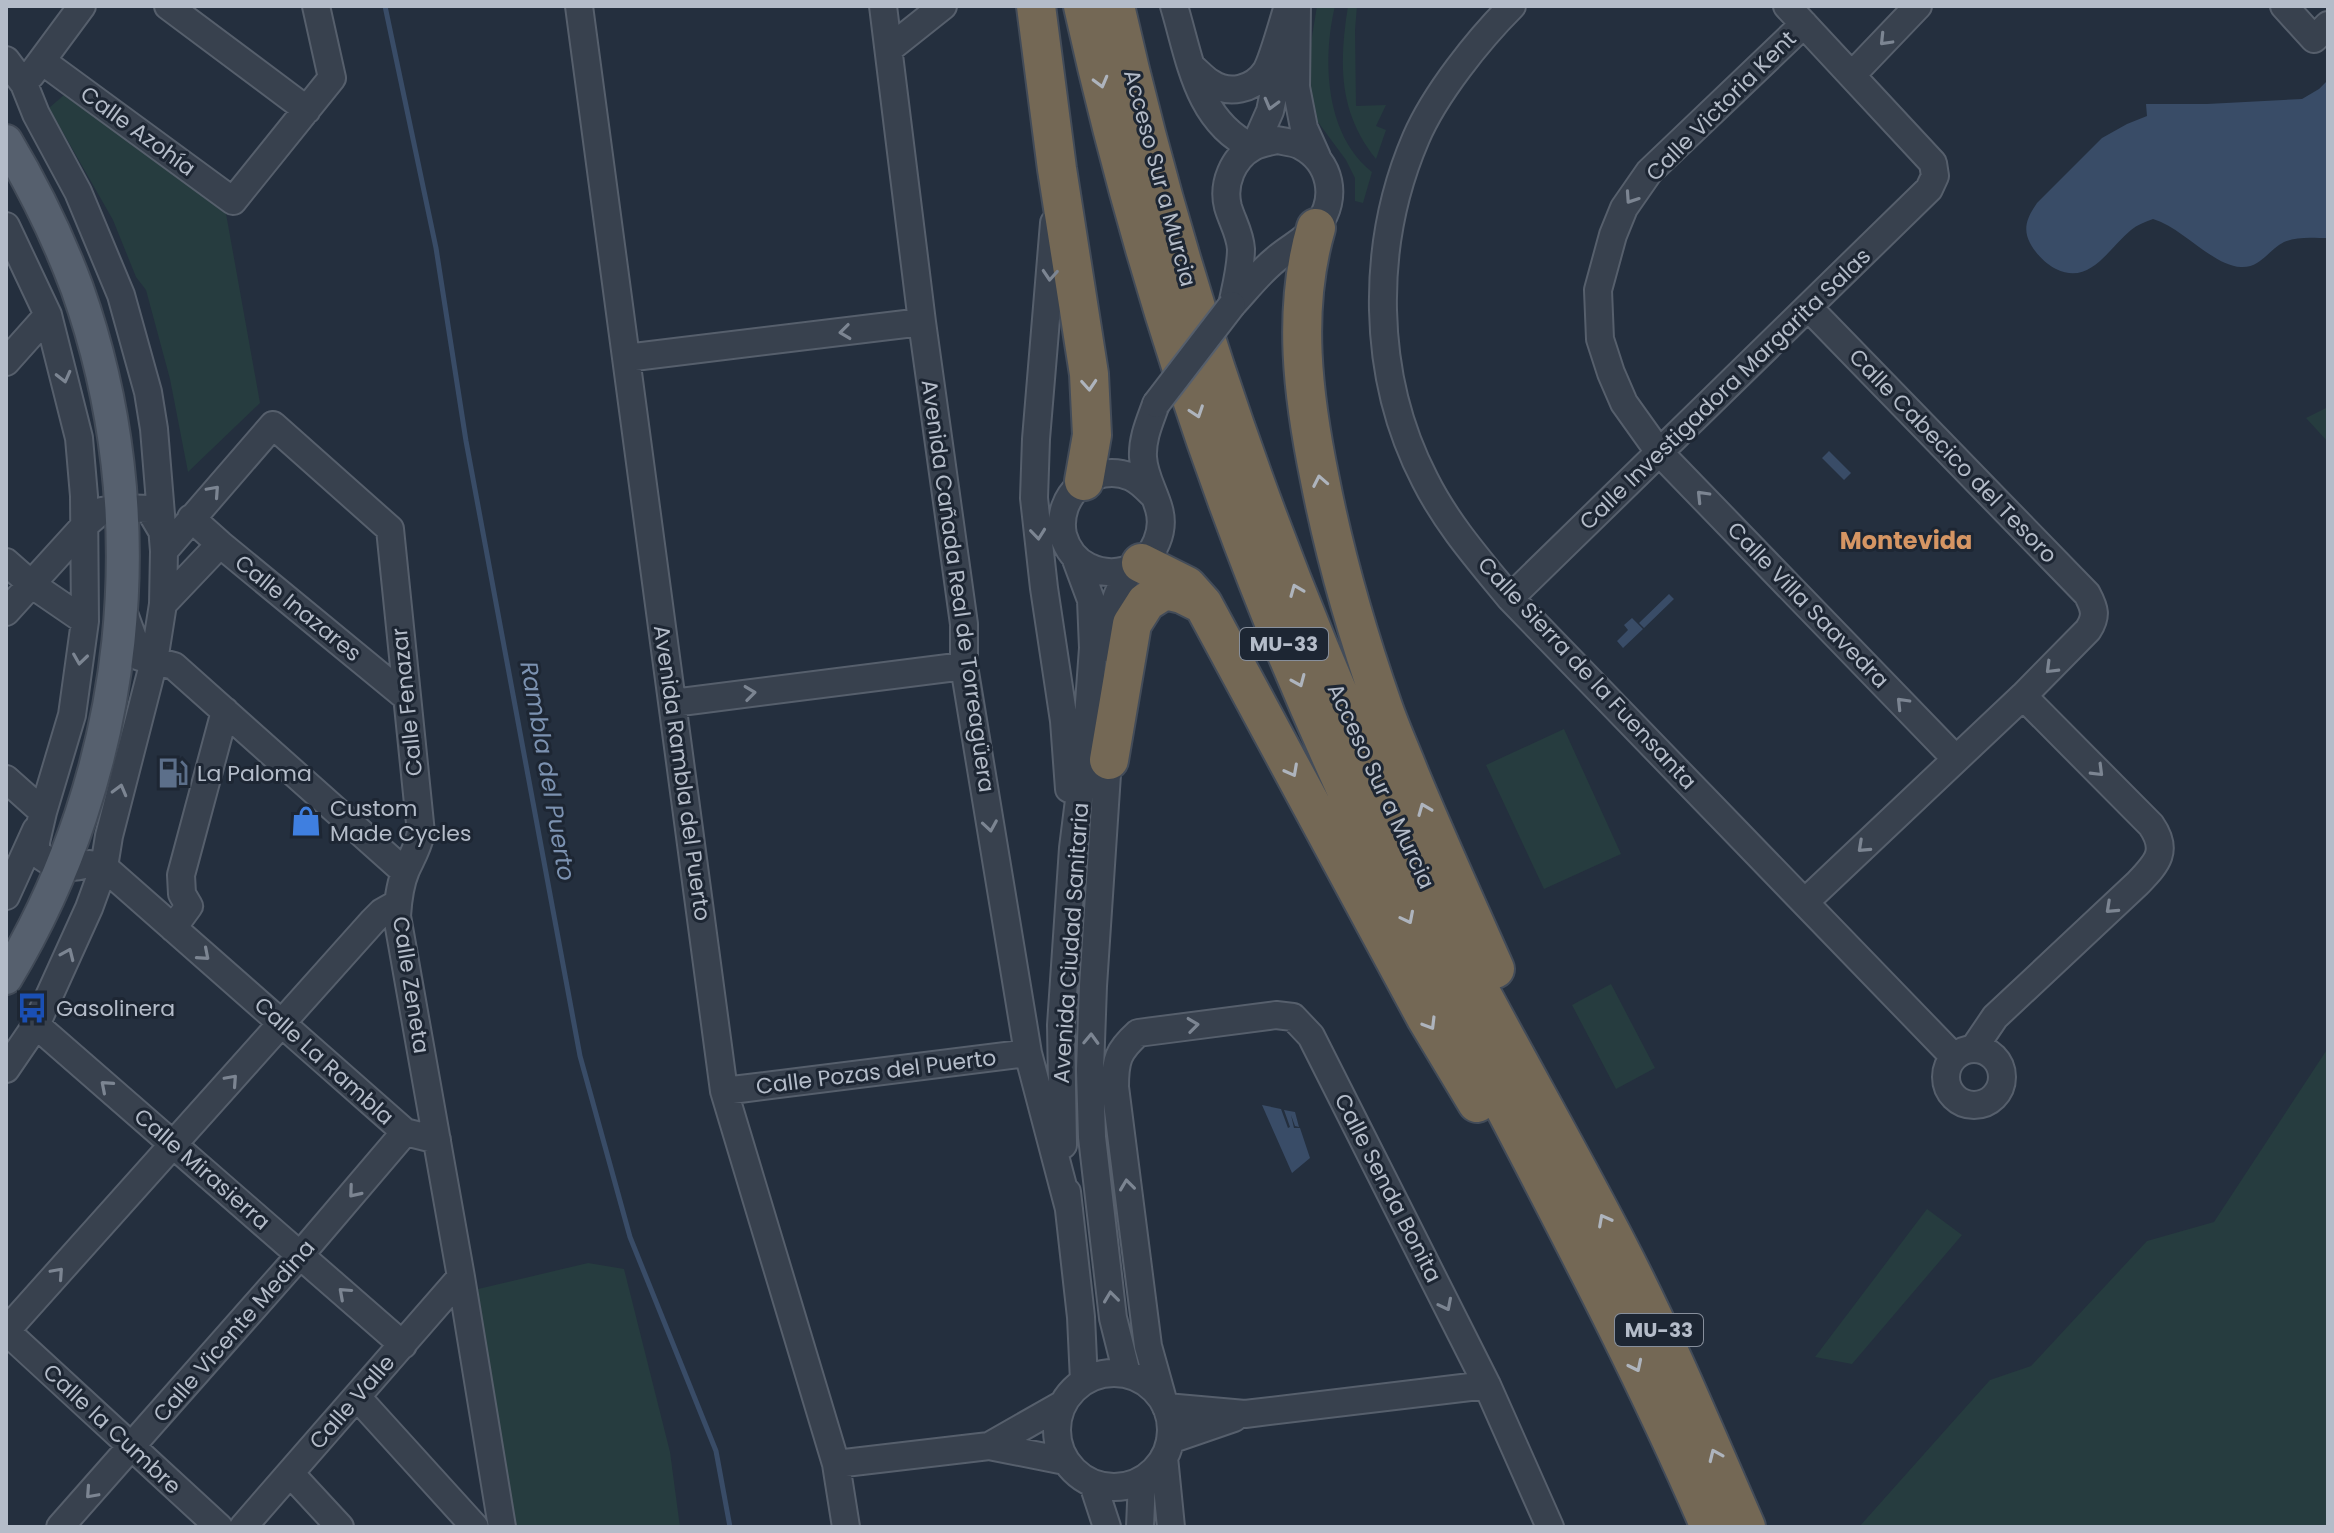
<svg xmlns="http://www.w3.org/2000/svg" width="2334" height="1533" font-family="Poppins,sans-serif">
<rect width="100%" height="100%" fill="#242f3e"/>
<path fill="#263c3f" d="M1317,6H1335C1322,60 1325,135 1372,172L1363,203L1355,201V178L1346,160L1309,110L1308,61Z
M1348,6H1357L1355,30L1356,106L1386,105L1376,126L1386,130L1376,159C1338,112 1339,63 1348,6Z
M64,95L225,208L260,403L188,472L170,379L146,290L136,277L113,220L49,108Z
M2328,407V442L2306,418Z
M1564,729L1621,854L1544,889L1486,765Z
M1611,984L1655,1068L1616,1089L1572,1005Z
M2328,1048V1527H1859L1990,1380L2031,1366L2147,1241L2214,1222Z
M1927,1209L1962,1235L1852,1364L1815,1357Z
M588,1263L624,1269L670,1452L680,1527H512L478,1289Z"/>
<path fill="#394c67" d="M2328,80V238C2314,238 2297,236 2284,242C2268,250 2261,268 2241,267C2213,266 2183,228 2153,219C2145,222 2137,225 2131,230C2108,249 2090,286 2056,269C2046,264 2035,253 2030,243C2022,228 2028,216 2037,203L2102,138L2127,124L2147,116L2146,104H2207L2302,99L2319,89Z
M1829,451L1851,473L1844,480L1822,458Z
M1669,594L1674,599L1644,628L1639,623Z
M1632,618L1643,629L1623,648L1617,641L1628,630L1624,625Z
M1262,1105L1281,1109L1288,1128L1290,1127L1284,1110L1295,1112L1299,1127L1295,1126L1291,1115L1294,1128H1300L1310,1158L1292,1173Z"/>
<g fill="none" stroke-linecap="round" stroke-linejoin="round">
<path stroke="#394c67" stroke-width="5" d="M385,6L436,248L466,441L580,1056L630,1237L716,1451L730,1527"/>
<g stroke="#565f6c" stroke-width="30">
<path id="minor" d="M168,6L307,110
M579,6L724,1091L836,1464L846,1527
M883,6L922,322L964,624V666L1028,1053L1069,1209
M1174,6C1190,59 1197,121 1252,147
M1297,6L1296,87L1304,128L1317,157
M1512,6C1478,40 1435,94 1416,138C1370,245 1371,376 1425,480C1447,524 1479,560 1510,598L1954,1057
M2284,6L2314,39L2328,25
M1804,24L1649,172L1624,208L1613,235L1598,290L1600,339L1611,373L1624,403L1659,452L1956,759
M889,49L943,6
M6,60L24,84L36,114L78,192L121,295L148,392L154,429L164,551L163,604L154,661L109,836L104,867L89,908L36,1025L6,1069
M42,61L233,201L332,78L316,6
M1192,67C1198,72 1204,79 1211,83C1229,95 1253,90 1266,71C1273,59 1283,21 1288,6
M31,75L82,6
M1852,75L1918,6
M1277,140C1285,142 1294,142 1301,146C1331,162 1338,198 1318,225C1308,239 1288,248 1275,260C1259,273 1246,290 1232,305C1236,286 1241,268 1241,249C1240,233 1232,221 1228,207C1222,184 1233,158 1253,147C1260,143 1269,142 1277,140Z
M1255,145L1270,111L1282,53
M1054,223L1036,439L1034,498L1044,588L1064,721L1069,789
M6,226L48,315L79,438L84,496L85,621L72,715L43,812L36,842V851C44,860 59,868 72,867C88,866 84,861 104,867L405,1132L437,1140
M626,358L922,322
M6,362L48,315
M1154,496C1147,489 1140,481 1131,477C1093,461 1055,496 1063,535C1067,549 1076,561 1089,567C1103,574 1121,574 1135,566C1155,556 1165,530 1159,509C1154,491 1144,476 1143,457C1142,438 1150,421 1156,404
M191,518L220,544L406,697
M164,551L273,425L390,529L421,833C418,847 412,857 406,870C400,884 398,900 397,916L461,1277L502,1527
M6,562L31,584L85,621
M1510,598L1929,189L1935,176L1933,163L1787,6
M163,604L220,544
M122,608L140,657L174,666L405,872
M6,612L85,525L101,511L122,508L149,509L162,531
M1107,648C1108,620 1115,593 1131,569
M673,703L964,666
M1109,744L1093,986L1090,1070L1092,1137L1113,1318L1127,1374
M6,779L43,812
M6,896L36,830
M1805,902L2023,696L2088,630C2097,616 2095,609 2087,594L1809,308
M173,928L189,906L182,894L181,875L225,711
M36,1025L403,1345
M1974,1048L1995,1017L2138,883C2157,863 2169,851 2151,825L2023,696
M1946 1077a28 28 0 1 1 56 0a28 28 0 1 1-56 0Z
M724,1091L1028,1053
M1063,1145L1061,1025L1073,848L1086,744L1093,648L1091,600L1075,557
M1067,1192L1081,1317L1084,1381
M6,1331L373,921L382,912L398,903
M6,1331L219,1527
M1057 1430a57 57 0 1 1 114 0a57 57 0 1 1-114 0Z
M357,1397L475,1527
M1163,1400L1148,1346L1115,1087C1115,1060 1118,1051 1138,1033L1276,1015L1293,1017L1311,1036L1487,1385L1550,1527
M1166,1407L1245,1414L1487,1385
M1170,1440L1234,1418
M989,1446L1061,1405
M1164,1457L1171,1527
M836,1464L989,1446L1065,1461
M290,1473L340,1527
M1093,1484L1107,1527
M60,1527L301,1254L405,1132
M243,1527L461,1277
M1140,1527L1142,1480"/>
</g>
<g stroke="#414a57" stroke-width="36">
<path id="major" d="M6,141C34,188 58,237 77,288C158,516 130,772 6,978"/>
</g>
<g stroke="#434c59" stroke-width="42">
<path id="highway" d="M1036,6L1057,169L1089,374L1092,435L1084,481
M1083,6C1142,272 1230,536 1343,783C1458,1035 1601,1273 1710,1527
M1115,6C1182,303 1285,591 1416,866C1479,996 1553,1120 1619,1248C1666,1339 1705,1433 1746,1527
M1316,228C1292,310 1303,397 1320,480C1335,557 1357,633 1383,707C1391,730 1401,752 1410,775C1437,840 1466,904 1495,969
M1141,563L1187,586L1203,604L1426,1018L1477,1103
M1109,760L1132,624L1146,602L1165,590L1182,594L1200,603"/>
</g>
<use href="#minor" stroke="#38414e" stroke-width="26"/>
<use href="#major" stroke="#56606e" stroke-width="32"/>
<use href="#highway" stroke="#746855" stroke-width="38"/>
<g stroke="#565f6c" stroke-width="30" stroke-linecap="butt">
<path id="minor-bridge" d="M1156,404L1232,305"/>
</g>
<use href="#minor-bridge" stroke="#38414e" stroke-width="26"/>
</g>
<defs><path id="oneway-chevron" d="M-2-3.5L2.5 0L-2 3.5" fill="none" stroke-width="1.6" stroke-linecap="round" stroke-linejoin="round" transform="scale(2)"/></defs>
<g stroke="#7c8592">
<use href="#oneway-chevron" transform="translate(1885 40) rotate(134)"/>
<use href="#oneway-chevron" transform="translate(1271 104) rotate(105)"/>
<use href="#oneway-chevron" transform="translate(1631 198) rotate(124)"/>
<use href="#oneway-chevron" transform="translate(1050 275) rotate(94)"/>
<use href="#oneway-chevron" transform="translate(845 332) rotate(173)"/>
<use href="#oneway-chevron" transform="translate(64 377) rotate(76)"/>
<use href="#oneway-chevron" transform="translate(214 491) rotate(-48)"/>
<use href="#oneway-chevron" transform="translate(1702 496) rotate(-134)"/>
<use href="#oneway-chevron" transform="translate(1038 534) rotate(84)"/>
<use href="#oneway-chevron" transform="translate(80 659) rotate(98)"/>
<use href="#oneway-chevron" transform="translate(2051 668) rotate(135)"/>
<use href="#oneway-chevron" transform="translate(750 693) rotate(-7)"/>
<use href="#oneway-chevron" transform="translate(1902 703) rotate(-134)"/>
<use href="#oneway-chevron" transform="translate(2098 771) rotate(45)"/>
<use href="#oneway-chevron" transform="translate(120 790) rotate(-75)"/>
<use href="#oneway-chevron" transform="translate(990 826) rotate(81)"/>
<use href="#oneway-chevron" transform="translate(1863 847) rotate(137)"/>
<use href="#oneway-chevron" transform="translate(2111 908) rotate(137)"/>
<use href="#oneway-chevron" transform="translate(68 954) rotate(-66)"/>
<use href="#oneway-chevron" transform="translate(204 955) rotate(41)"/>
<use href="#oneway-chevron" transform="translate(1193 1025) rotate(-7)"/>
<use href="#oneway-chevron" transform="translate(1091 1039) rotate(-88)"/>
<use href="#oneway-chevron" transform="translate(232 1080) rotate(-48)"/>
<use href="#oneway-chevron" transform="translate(106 1086) rotate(-139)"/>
<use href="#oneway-chevron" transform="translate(1127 1185) rotate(-97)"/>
<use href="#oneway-chevron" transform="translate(354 1192) rotate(130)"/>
<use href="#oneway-chevron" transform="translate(58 1273) rotate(-48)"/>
<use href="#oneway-chevron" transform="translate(344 1293) rotate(-138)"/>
<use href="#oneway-chevron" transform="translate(1111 1297) rotate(-97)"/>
<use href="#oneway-chevron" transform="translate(1446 1305) rotate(63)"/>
<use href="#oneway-chevron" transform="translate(91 1493) rotate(132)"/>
</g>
<g stroke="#aeb4bd">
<use href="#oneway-chevron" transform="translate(1101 82) rotate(75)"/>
<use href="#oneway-chevron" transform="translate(1089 385) rotate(86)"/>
<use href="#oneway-chevron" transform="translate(1197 412) rotate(71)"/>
<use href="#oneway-chevron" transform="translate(1320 481) rotate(-101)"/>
<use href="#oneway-chevron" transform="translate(1296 590) rotate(-112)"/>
<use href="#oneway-chevron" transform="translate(1299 681) rotate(67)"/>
<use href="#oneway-chevron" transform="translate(1292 771) rotate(62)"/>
<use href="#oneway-chevron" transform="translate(1424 809) rotate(-112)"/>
<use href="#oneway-chevron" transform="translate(1408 918) rotate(63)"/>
<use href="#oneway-chevron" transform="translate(1430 1024) rotate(59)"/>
<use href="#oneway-chevron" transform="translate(1604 1220) rotate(-118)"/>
<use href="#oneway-chevron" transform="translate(1636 1366) rotate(64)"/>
<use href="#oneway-chevron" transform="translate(1715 1455) rotate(-114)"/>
</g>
<defs>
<g id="fuel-bare" transform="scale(2.4)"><path d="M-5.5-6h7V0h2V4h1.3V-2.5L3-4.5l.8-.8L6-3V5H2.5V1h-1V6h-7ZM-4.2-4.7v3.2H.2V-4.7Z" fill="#5c6f8a" stroke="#1d2633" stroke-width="2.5" paint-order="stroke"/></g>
<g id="shop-bare" transform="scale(2.4)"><path d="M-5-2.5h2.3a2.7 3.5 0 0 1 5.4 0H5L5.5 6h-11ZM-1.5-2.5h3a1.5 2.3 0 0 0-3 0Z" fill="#3f7fe0" stroke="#1d2633" stroke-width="2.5" paint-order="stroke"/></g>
<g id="bus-bare" transform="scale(2.4)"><path d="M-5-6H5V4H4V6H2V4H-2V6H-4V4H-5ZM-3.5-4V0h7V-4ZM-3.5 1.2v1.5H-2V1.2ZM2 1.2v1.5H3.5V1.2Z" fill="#1a4fb4" stroke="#1d2633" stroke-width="2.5" paint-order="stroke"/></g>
</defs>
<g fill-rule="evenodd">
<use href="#fuel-bare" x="173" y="773"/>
<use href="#shop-bare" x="306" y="821"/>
<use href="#bus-bare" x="32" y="1008"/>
</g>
<g text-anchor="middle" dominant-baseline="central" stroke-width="6" stroke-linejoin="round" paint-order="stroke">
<g fill="#1d2633" stroke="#878f9c" stroke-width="2">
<rect x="1240" y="628" width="88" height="32" rx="6"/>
<rect x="1615" y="1314" width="88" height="32" rx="6"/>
</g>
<g font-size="20" font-weight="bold" fill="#b4bcc9">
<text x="1284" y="644">MU-33</text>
<text x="1659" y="1330">MU-33</text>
</g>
<g font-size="22" fill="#b4bcc9" stroke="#1d2633">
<text transform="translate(1721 106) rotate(-45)">Calle Victoria Kent</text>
<text transform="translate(138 131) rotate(36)">Calle Azohía</text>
<text transform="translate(1160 178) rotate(75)">Acceso Sur a Murcia</text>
<text transform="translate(1725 389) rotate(-44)">Calle Investigadora Margarita Salas</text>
<text transform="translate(1953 456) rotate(46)">Calle Cabecico del Tesoro</text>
<text transform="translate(958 586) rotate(82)">Avenida Cañada Real de Torreagüera</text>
<text transform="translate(1808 605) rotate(46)">Calle Villa Saavedra</text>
<text transform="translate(298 608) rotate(39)">Calle Inazares</text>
<text transform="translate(1587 673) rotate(47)">Calle Sierra de la Fuensanta</text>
<text transform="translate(407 702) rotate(-96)">Calle Fenazar</text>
<text transform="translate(682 773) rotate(82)">Avenida Rambla del Puerto</text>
<text transform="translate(1381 786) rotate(65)">Acceso Sur a Murcia</text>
<text transform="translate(1071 943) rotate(-86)">Avenida Ciudad Sanitaria</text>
<text transform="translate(411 985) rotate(81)">Calle Zeneta</text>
<text transform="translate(324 1061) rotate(42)">Calle La Rambla</text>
<text transform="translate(876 1072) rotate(-7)">Calle Pozas del Puerto</text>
<text transform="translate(202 1169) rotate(41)">Calle Mirasierra</text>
<text transform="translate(1388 1188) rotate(63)">Calle Senda Bonita</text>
<text transform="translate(234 1331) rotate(-49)">Calle Vicente Medina</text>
<text transform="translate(352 1402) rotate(-49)">Calle Valle</text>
<text transform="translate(112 1429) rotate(43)">Calle la Cumbre</text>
</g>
<g font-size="22" fill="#b4bcc9" stroke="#1d2633" text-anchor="start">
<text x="197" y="773">La Paloma</text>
<text x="330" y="808">Custom<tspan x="330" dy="25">Made Cycles</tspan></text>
<text x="56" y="1008">Gasolinera</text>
</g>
<g font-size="24" font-weight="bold" fill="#d59563" stroke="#1d2633">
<text x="1906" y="540">Montevida</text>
</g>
<g font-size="24" font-style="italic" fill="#7c92b1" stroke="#1d2633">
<text transform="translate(548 771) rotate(80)">Rambla del Puerto</text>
</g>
</g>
<rect width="2334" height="1533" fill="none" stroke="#b4bcc9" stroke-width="16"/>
</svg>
